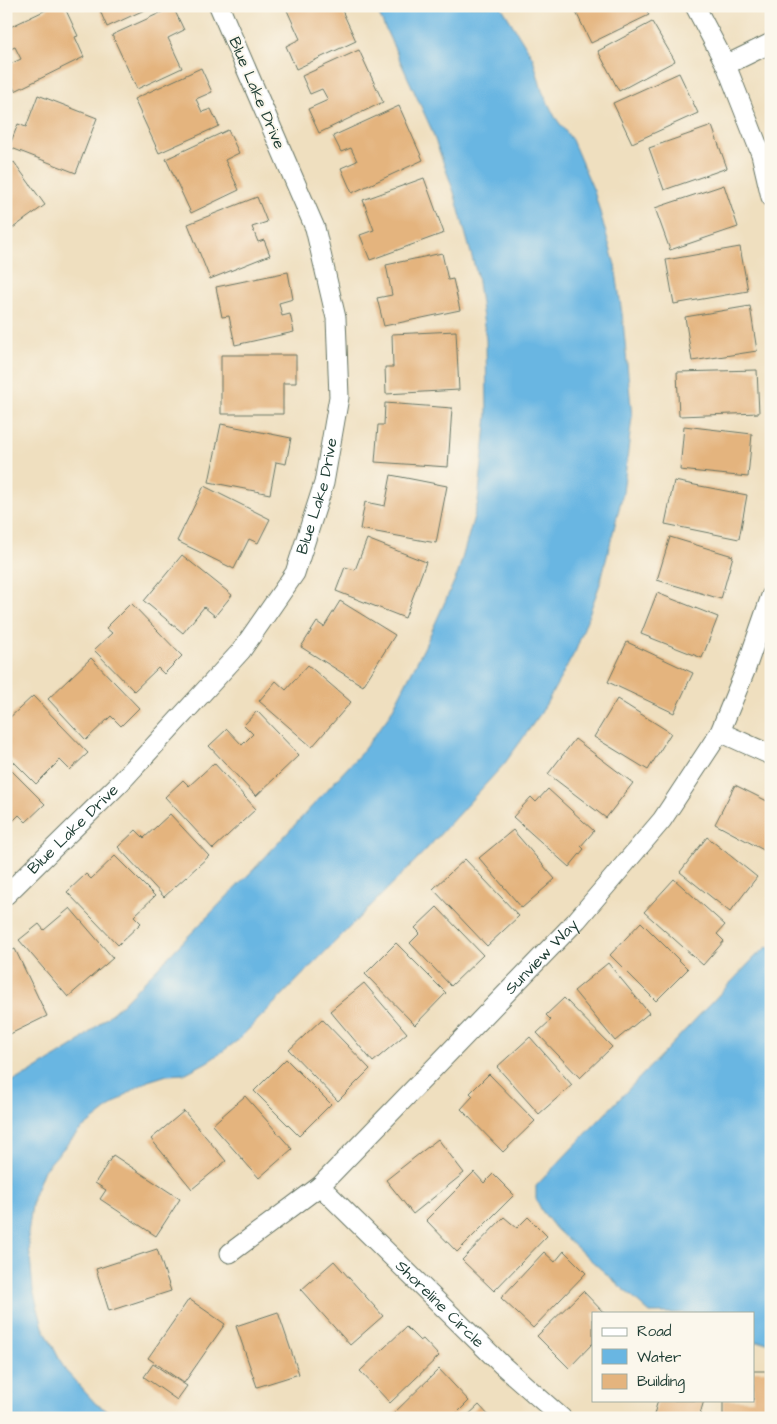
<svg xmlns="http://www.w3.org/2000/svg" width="777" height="1424" font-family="'Architects Daughter',sans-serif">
<rect width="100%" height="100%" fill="#fbf7ec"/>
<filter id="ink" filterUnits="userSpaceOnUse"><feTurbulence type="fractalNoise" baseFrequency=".02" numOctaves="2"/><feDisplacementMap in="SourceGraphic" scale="10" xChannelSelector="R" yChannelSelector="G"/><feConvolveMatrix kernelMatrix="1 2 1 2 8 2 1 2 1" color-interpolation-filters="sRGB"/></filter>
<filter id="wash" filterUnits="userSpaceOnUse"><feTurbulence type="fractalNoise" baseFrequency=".0096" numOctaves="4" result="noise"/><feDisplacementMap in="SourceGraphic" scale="20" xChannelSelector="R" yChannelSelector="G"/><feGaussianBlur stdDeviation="1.12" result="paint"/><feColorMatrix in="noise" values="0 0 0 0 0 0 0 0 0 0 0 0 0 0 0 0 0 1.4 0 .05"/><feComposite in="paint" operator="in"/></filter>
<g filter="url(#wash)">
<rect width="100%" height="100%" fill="#efdfbf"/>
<path fill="#69b6e2" stroke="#447a8b" d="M375,6H501L533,58L542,91L555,117L572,140L594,191L615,265L623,321L632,417L623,493L600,584L576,650L541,713L505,763L424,852L237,1041L209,1061L184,1074L167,1075L148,1081L129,1092L78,1132L44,1170L33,1198L28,1234L33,1290L43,1327L65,1370L96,1404L120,1418H6V1084L28,1074L75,1045L121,1005L255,868L361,753L389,716L424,648L458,573L478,502L487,416L486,340L477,275L454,192L430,126Z
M767,947H771V1342H753V1313H650L556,1229L542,1211L536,1199V1186L756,956Z"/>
<g id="blocks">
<path fill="#e4b47e" d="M47,6H64L78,36L75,37L84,57L15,91L6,73V66L21,59L15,47L6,51V29L48,9Z
M98,6H153L107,27Z
M290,6H340L356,41L296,69L286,46L300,39L286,8Z
M573,6H644L649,15L591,43Z
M173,7L184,30L168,38L182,68L137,89L112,35Z
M652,22L675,61L619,91L598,51Z
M359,50L383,102L319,133L308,109L328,100L322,89L310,94L302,76Z
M201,68L212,92L196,99L202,112L211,109L219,126L159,153L134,99Z
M679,73L698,113L632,143L613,103Z
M38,95L97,118L76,173L9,147L18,124L26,127Z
M399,106L423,160L352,193L341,168L357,161L351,148L341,152L333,136Z
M712,126L727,168L664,190L649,148Z
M228,130L239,153L225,160L239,190L191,213L166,159Z
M14,162L45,205L6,233V168Z
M424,178L444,233L370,260L360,235L374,230L363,200Z
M724,185L738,227L670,250L655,208Z
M257,197L267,222L252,227L258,242L264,240L270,255L210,279L188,224Z
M740,247L748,291L674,304L666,260Z
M442,253L448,280L453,279L460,310L384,326L377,298L392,295L386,265Z
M288,272L293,299L279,303L282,316L290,314L294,332L235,345L229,316L222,317L216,287Z
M750,306L757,351L692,361L685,317Z
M456,331L459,390L386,394L385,367H393L392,334Z
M221,355H296V383H283V414H221Z
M757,370L759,413L679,416L677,372Z
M385,403L452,408L448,467L375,462L378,425H384Z
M221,424L291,438L286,464L276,462L270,494L209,482Z
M684,426L752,434L748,477L680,470Z
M391,475L447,486L436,543L360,529L365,502L385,506Z
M674,481L747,495L739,539L665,524Z
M204,486L270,519L258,543L249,539L234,569L177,541Z
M670,537L733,556L721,599L657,580Z
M367,539L426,562L405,618L336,591L345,567L355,570Z
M182,555L232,595L215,616L204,607L183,633L144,601Z
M657,593L718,617L702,658L641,634Z
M340,601L395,635L363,686L301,647L317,622L324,627Z
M131,603L182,656L164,674L158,668L134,691L94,650L112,633L106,628Z
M627,642L693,673L674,713L608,682Z
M91,658L139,708L121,726L111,716L86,740L48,699Z
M308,665L351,702L312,747L259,701L276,681L286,690Z
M33,696L88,753L70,770L60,760L36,784L6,754V721Z
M617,699L671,733L648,770L594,737Z
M257,711L299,755L256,796L209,746L227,729L242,745L253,734L244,725Z
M575,739L633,783L606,818L548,774Z
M214,763L256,809L213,849L165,797L183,780L189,786Z
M6,765L45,804L26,822L19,815L6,828Z
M735,785L771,803V854L715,824Z
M548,789L594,831L581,846L584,849L569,867L513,817L531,797L536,802Z
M170,814L209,856L164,897L118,847L136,830L144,838Z
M513,830L555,879L522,908L479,858Z
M707,837L757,877L730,912L680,872Z
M115,856L155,896L134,916L141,923L118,945L67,892L86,874L91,879Z
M465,859L519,916L487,946L433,889Z
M674,879L725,925L717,934L724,941L703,965L644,912Z
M437,907L483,955L451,986L410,943L420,933L415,928Z
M70,908L113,958L68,997L19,940L39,924L44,930Z
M641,922L688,969L656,1001L610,955Z
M396,943L446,993L415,1025L365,974Z
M15,949L47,1016L6,1036V953Z
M608,963L649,1013L615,1041L574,991Z
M364,983L407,1033L373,1062L330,1011Z
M564,998L612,1047L580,1078L537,1033L551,1020L546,1015Z
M322,1019L370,1069L338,1101L289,1050Z
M530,1037L572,1085L539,1114L497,1067Z
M286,1059L331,1104L299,1136L254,1091Z
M489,1074L535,1121L503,1152L461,1109L473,1096L470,1093Z
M245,1096L292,1149L259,1178L212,1125Z
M184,1111L226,1161L192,1189L151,1139Z
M438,1139L464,1173L413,1214L386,1180Z
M113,1155L180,1199L156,1236L100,1199L106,1190L95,1183Z
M474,1172L484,1183L493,1174L514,1195L457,1252L426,1220Z
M504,1217L517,1228L528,1217L547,1236L494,1291L462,1260Z
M157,1249L171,1291L109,1311L96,1269Z
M564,1251L586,1273L533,1328L501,1298L544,1252L555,1262Z
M334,1261L383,1316L350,1345L301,1290Z
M583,1291L604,1313H593V1343L569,1368L537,1336Z
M189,1299L225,1324L184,1383L148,1358Z
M278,1312L299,1374L257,1387L236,1326Z
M406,1327L420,1341L423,1339L439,1356L390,1403L360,1371Z
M153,1364L187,1386L177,1400L144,1377Z
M439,1369L469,1401L452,1418H389Z
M753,1371H766L768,1418H723V1400H753Z
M658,1400H704L699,1418H653Z
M479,1405L491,1418H465Z"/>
</g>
</g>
<g filter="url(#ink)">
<use href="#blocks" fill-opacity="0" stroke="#687665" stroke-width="1"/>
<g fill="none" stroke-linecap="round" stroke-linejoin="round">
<g stroke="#687665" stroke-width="21">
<g id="minor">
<path d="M695,6L726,65L761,154L771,197"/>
<path d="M726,65L771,43"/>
<path d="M720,732L771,755"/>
<path id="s1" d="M6,895L120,783L241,651L295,573L324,483L339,397L336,318L315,228L219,6"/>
<path id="s2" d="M320,1186L502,1365L562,1418"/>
<path id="s3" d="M230,1253L320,1186L577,920L662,820L720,732L745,671L771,596"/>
</g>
</g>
<use href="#minor" stroke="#fff" stroke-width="19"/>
</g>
</g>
<g text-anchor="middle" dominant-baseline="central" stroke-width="4" stroke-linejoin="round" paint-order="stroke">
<g font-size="16" fill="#1f3d34" stroke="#fbf7ec">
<text transform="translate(257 93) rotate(67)">Blue Lake Drive</text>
<text stroke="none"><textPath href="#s1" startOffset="514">Blue Lake Drive</textPath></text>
<text stroke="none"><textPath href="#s1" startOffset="94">Blue Lake Drive</textPath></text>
<text stroke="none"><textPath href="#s3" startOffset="431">Sunview Way</textPath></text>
<text stroke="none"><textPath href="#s2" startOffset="168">Shoreline Circle</textPath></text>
</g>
</g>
<rect width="777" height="1424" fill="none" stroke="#fbf7ec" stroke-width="25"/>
<rect x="592" y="1312" width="162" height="90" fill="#fbf7ec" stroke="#a3ada2"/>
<rect x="602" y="1328" width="25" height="8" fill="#ffffff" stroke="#a3ada2"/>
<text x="637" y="1336" font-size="15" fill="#1f3d34">Road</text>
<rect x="602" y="1349" width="25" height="15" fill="#69b6e2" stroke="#a3ada2"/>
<text x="637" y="1362" font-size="15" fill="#1f3d34">Water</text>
<rect x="602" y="1374" width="25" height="15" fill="#e4b47e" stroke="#a3ada2"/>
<text x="637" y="1386" font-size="15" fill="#1f3d34">Building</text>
</svg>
